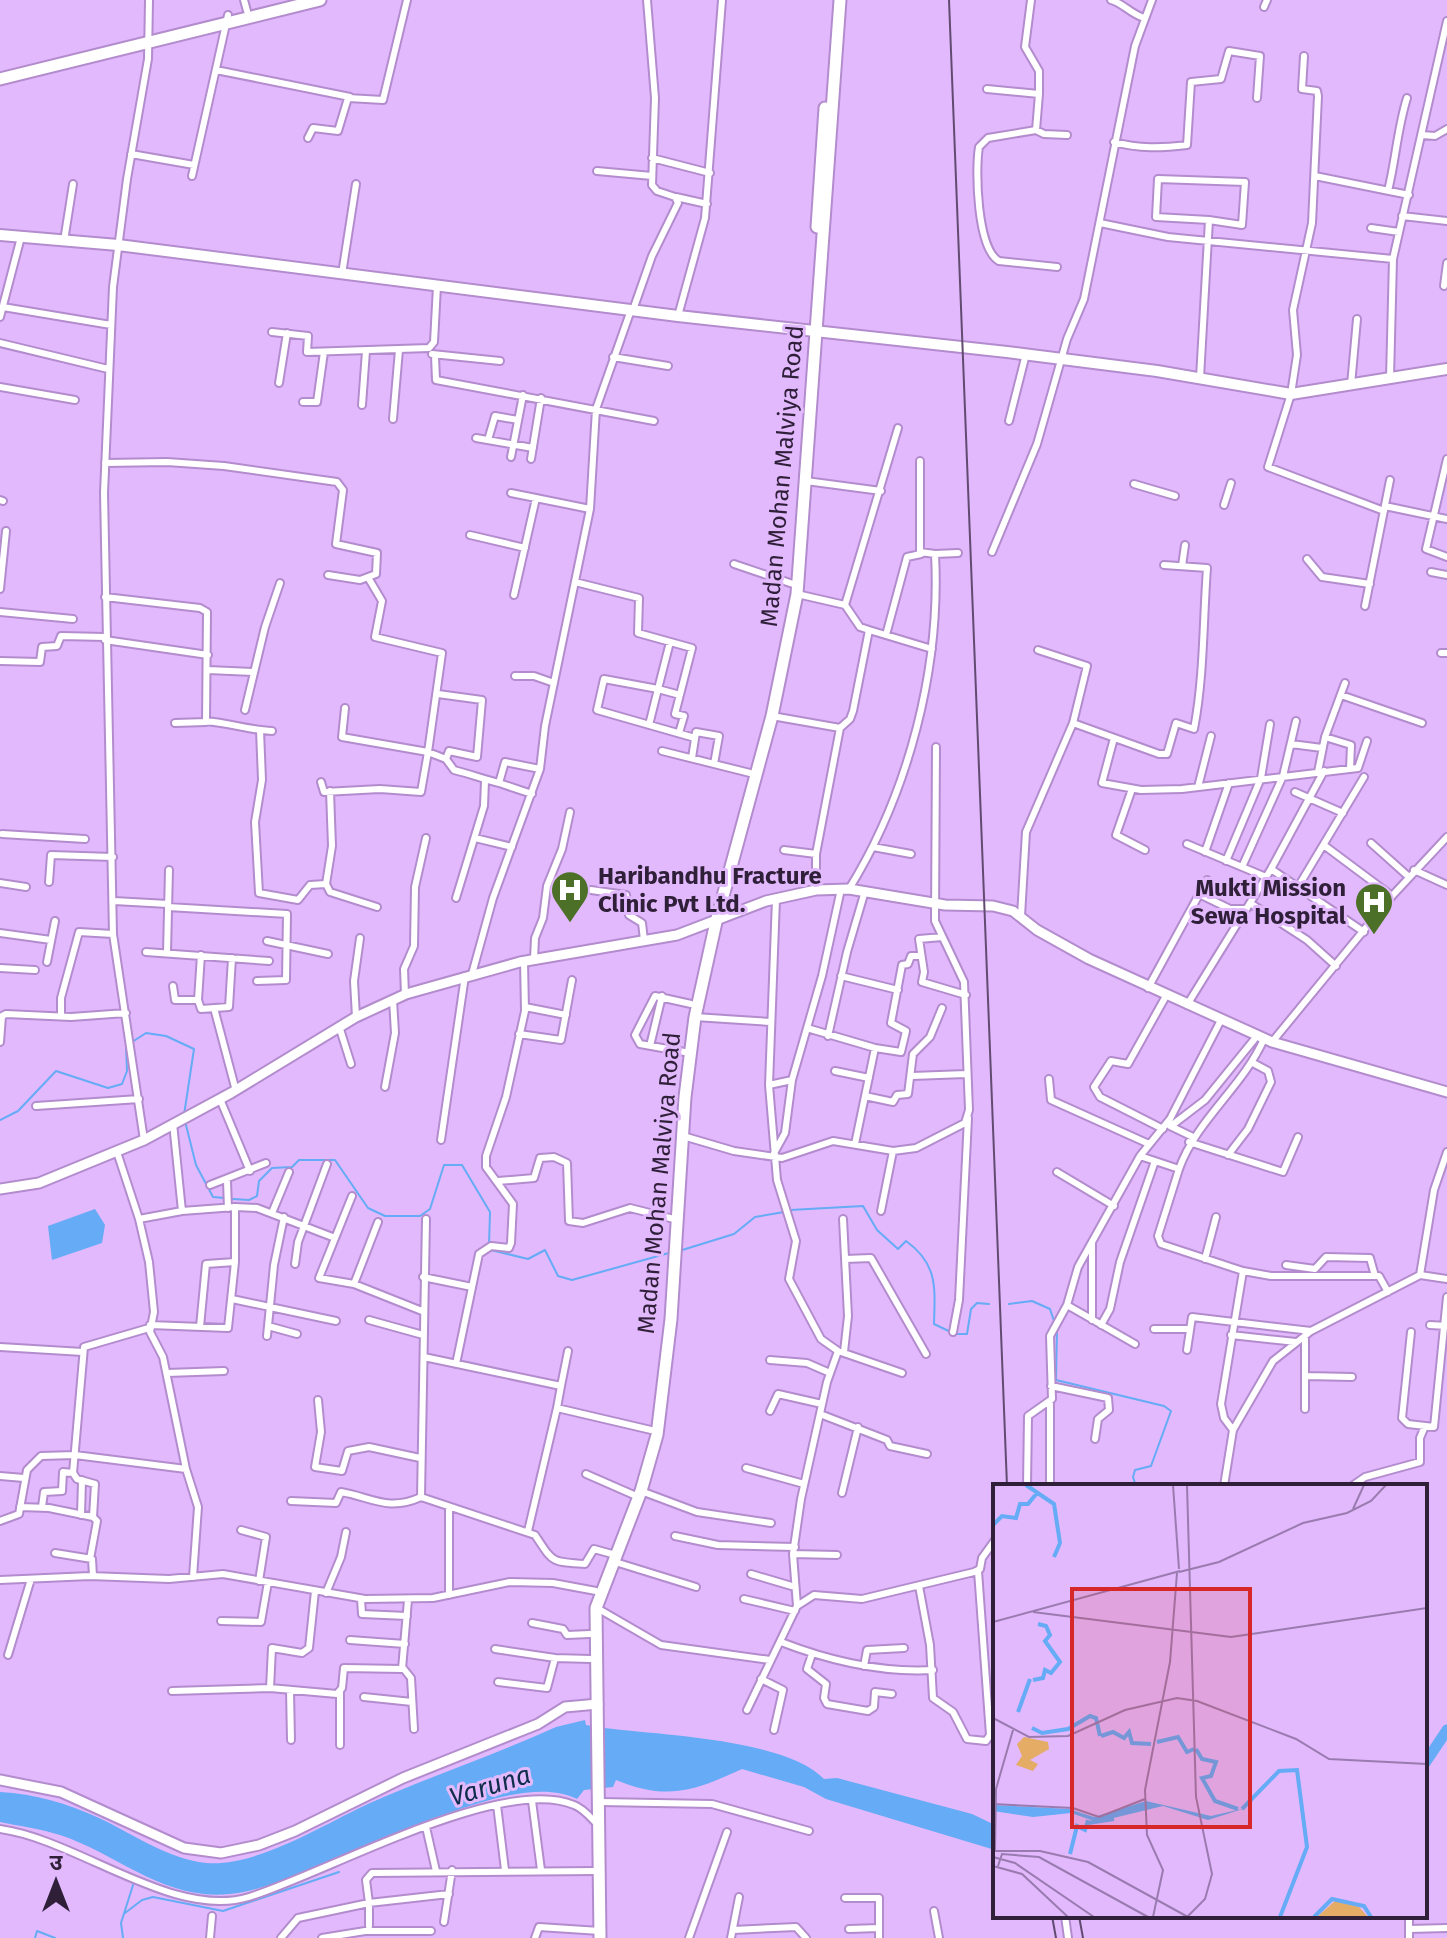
<svg xmlns="http://www.w3.org/2000/svg" width="1447" height="1938" font-family="'Fira Sans','Noto Sans Devanagari',sans-serif">
<rect width="100%" height="100%" fill="#e2b9fd"/>
<path fill="#65abf6" d="M95,1209L105,1225L102,1243L52,1260L48,1226Z
M585,1720L586,1725L604,1728C660,1735 786,1739 824,1779L837,1778L972,1814L995,1825V1850L826,1799L804,1787L742,1769C694,1791 667,1801 616,1780L613,1787L584,1790L577,1799C501,1761 316,1886 230,1894C164,1901 118,1854 60,1835C41,1829 20,1826 0,1822V1792C35,1794 67,1803 99,1818C133,1834 168,1859 206,1863C258,1867 324,1824 370,1803C431,1776 495,1755 556,1727Z"/>
<g fill="none" stroke-linecap="round" stroke-linejoin="round">
<path stroke="#65abf6" stroke-width="2" d="M0,1120L18,1111L56,1071L108,1088L122,1084L127,1071L126,1046L146,1033L166,1036L194,1049L184,1115
M185,1121L196,1165L213,1197L225,1198
M233,1199L249,1200L257,1196L259,1181L272,1168L292,1167L299,1160H335L368,1208L385,1216H420L430,1209L444,1165H462L490,1212L489,1245
M790,1210L863,1206L877,1230L898,1249L906,1241C938,1264 935,1287 934,1324L955,1334H967L971,1309L977,1303L989,1304
M491,1250L528,1259L545,1250L558,1276L572,1280L669,1253
M679,1251L734,1234L755,1217L784,1212
M1009,1304L1032,1301L1050,1309L1055,1324
M1057,1330L1056,1380L1164,1406L1171,1411L1151,1466L1135,1470L1133,1477L1136,1486
M125,1913L142,1900L153,1897L223,1911L339,1872
M35,1938L37,1931L55,1938
M123,1938L121,1923L134,1882"/>
<path stroke="#65abf6" stroke-width="11" d="M1425,1763L1447,1730"/>
<g stroke="#b38ccd" stroke-width="10">
<path id="street" d="M244,0L247,11
M1111,0C1123,3 1129,13 1144,18
M1264,7L1267,0
M1304,56L1302,89L1317,91L1318,96L1312,223L1293,310L1297,355L1291,394L1268,467L1384,511
M216,70L350,97
M987,89L1039,94V71L1025,47L1031,0
M1039,94L1036,130L1044,134L1067,135
M1036,130L988,138L979,147C975,170 977,249 999,261L1057,267
M1422,135L1435,136L1447,129
M308,138L313,128L338,131L348,98L383,100L407,0
M1114,142C1139,149 1162,148 1187,145L1191,82L1221,79L1229,51L1260,56L1257,98
M131,154L194,165
M652,158L710,173
M597,171L652,176
M192,176L228,15
M1315,176L1409,195
M1388,191C1396,159 1397,130 1407,98
M676,197L707,204
M1402,216L1447,221
M1100,223L1168,237L1393,259
M1371,228L1399,232
M64,241L73,184
M342,274L356,184
M1444,286L1447,263
M3,307L111,325
M633,310L652,256L678,203L675,197L657,191L652,185L655,98L647,0
M678,316L705,218L722,0
M0,317L21,237
M272,332L308,336L307,352L429,348L434,342L437,286
M0,343L108,369
M432,354L500,361
M435,356L436,380L654,421
M613,357L668,366
M1200,378L1209,220L1156,217L1158,179L1245,182L1242,225L1209,220
M1390,378L1393,259L1447,21
M279,383L287,333
M1351,385L1357,319
M0,387L75,400
M303,402H317L324,352
M362,405L366,351
M393,419L399,350
M1009,421L1026,354
M476,438L533,448
M488,440L495,416L518,420
M511,457L523,395
M531,459L541,398
M1447,459L1426,549L1447,557
M105,463L167,462L224,466L337,482L343,490L336,544L377,553L376,574L360,580L328,575
M806,481L881,491
M1134,484L1175,496
M511,493L590,509
M0,500L3,501
M1224,505L1231,483
M1385,506L1447,519
M470,535L525,548
M992,552L1037,444L1067,339L1084,299L1135,46L1152,0
M935,554L958,553
M1307,559L1322,577L1370,584
M734,564L793,584
M1182,566L1185,545
M1431,572L1447,575
M575,582L639,598L638,633L692,648L675,714L684,716L679,733
M0,589L6,531
M797,594L845,605L860,627L869,630
M514,595L536,498
M105,597L200,608L207,612L206,722L175,723
M845,605L898,428
M1365,606L1390,480
M0,612L73,619
M886,635L907,557L921,554
M105,640L208,655
M670,642L658,689L604,679L597,710L695,738
M1038,650L1087,666L1073,723
M1441,653H1447
M0,661L40,662L42,647L57,646L61,636L105,637
M208,670L253,672
M515,676H534L554,683
M438,694L482,700L477,757L449,751L446,759
M1341,695L1422,723
M345,708L342,737L428,752L442,653L375,637L382,601L369,579
M245,710L265,627L280,583
M772,716L840,728L816,854V890
M206,721C230,723 248,730 272,731
M649,725L658,689L680,695
M840,728L850,719L853,711L869,630L932,649
M260,730L262,780L255,822L259,893L298,900L310,885L326,884L332,846L330,791
M1325,737L1345,683
M1114,738L1102,783L1141,790L1182,789L1358,768L1367,741
M1291,744L1322,748
M662,751L750,773
M692,758L696,732L719,736L714,764
M1318,772L1325,737L1351,745L1350,769
M321,782L324,792L380,789L421,792L428,752L446,759L454,770C470,774 483,779 499,783L505,762L540,769
M499,783L532,794
M1198,787L1211,736
M1132,789L1116,835L1145,850
M1295,792L1343,813
M2,834L85,839
M475,838L512,847
M1371,843L1409,877
M1187,844L1266,877
M1325,846L1392,896
M873,847L911,854
M784,850L816,854
M1205,852L1229,783
M1226,861L1261,778L1270,724
M1242,867L1283,776L1296,721
M1271,869L1324,771
M1414,870L1447,885
M49,882L51,855L113,857
M0,883L26,887
M326,884L330,892L377,907
M1298,887L1364,777
M849,889C909,792 941,667 935,554L920,552V461
M591,890L626,895L629,915L642,923L644,940
M1199,894L1230,909H1246
M456,898L484,806L485,781
M114,901L168,904
M1250,903L1307,940L1336,966
M168,907L287,914L286,980L257,981
M1021,916L1026,832L1073,723L1159,754H1167L1176,723L1194,729C1204,677 1203,622 1207,568L1164,565
M0,933L51,940
M942,937L919,939L924,972L922,982L966,995
M267,941L328,954
M146,952L269,961
M167,952L169,870
M201,955L198,1000L201,1009L229,1007L232,958
M534,959L535,938L543,918L547,886L562,849L570,812
M47,962L55,921
M0,968L35,970
M472,974L493,898L540,769L545,726L590,509L596,409L631,310
M841,976L898,990
M173,986L175,1000H198
M1148,988L1207,880
M405,994L404,969L414,946L415,887L426,838
M1187,1005L1271,869L1364,932
M525,1007L566,1015
M214,1008L236,1091
M61,1016V998L79,932L113,934
M356,1017L354,981L360,938
M695,1017L770,1022
M339,1026L351,1064
M807,1028L875,1048L855,1144
M519,1034L561,1040L572,980
M828,1036L847,952L865,891
M0,1042L2,1016L6,1014L71,1017L126,1013
M1272,1042L1392,896L1447,837
M650,1046L662,996
M875,1048L901,1052L906,1031L891,1023L902,965L908,964L911,956H920
M690,1053L640,1044L635,1035L655,996L691,1004
M835,1071L869,1078
M912,1076L966,1074
M1049,1079L1051,1100L1149,1144
M769,1085L792,1080L822,976L841,889
M385,1087L395,1033L393,1000
M865,1096L893,1102L897,1095L908,1094L913,1054L930,1037L942,1008
M220,1099L250,1171
M36,1106L139,1099
M173,1123L182,1211L139,1219L149,1262L154,1312L150,1332L163,1357L186,1469L198,1507L193,1577
M1170,1126L1193,1137
M1171,1126L1205,1100L1257,1036
M1163,1129L1100,1097L1094,1087L1111,1061L1128,1064L1166,996
M683,1136L734,1151L782,1158L833,1141L893,1151L916,1148L965,1123L969,1110L964,982L935,921L936,747
M144,1140L113,934L104,493L113,287L127,179L148,59L149,0
M441,1140L465,976
M1189,1142L1283,1172L1298,1137
M117,1152L139,1219
M774,1153L785,1133L792,1080
M1228,1155L1248,1129L1271,1082L1268,1071L1253,1063
M1140,1156L1179,1169L1158,1236L1161,1244L1243,1271L1271,1276H1379L1388,1292
M1179,1169C1197,1119 1242,1088 1264,1039
M1057,1172L1114,1206
M227,1181L228,1208
M498,1181L534,1178L540,1158L554,1157L567,1163L569,1221L583,1223L630,1208L674,1219
M210,1185L266,1163
M352,1196L319,1278L354,1284L422,1311
M235,1207L257,1208L335,1238
M881,1211L893,1151
M272,1213L289,1172
M426,1219L421,1497L535,1535C553,1562 550,1562 585,1564L594,1549L612,1554
M843,1219L848,1316L844,1352
M1092,1242V1320
M845,1259L871,1258L926,1354
M1205,1259L1216,1217
M295,1264L298,1242L327,1164
M1286,1265L1315,1269L1326,1257L1370,1258L1375,1276
M1420,1275L1447,1279
M423,1277L472,1287
M354,1284L378,1222
M232,1299L336,1321
M1067,1305L1135,1344
M369,1320L423,1335
M150,1325L228,1328L235,1262V1207L182,1211
M1101,1325L1110,1309L1120,1262L1155,1161
M1430,1325L1447,1326
M268,1326L297,1334
M200,1327L206,1264L235,1262
M1154,1329H1189
M953,1332L959,1300L968,1118
M1411,1332L1402,1418L1408,1424L1434,1427L1447,1297
M1231,1335L1296,1342
M267,1336L274,1265L284,1217
M0,1347L83,1352
M1187,1350L1192,1317L1311,1331
M841,1352L902,1373
M424,1357L561,1386L557,1408L651,1430
M770,1360L807,1363L830,1373
M456,1364L479,1254L491,1246L509,1248L511,1243L513,1204L486,1167V1156L506,1097L525,1011L524,961
M167,1373L224,1371
M1306,1376L1352,1377
M561,1386L568,1351
M1051,1386L1108,1398L1109,1410L1098,1419L1095,1439
M318,1400L321,1432L315,1467L342,1471L348,1451L369,1447L420,1458
M1050,1403V1486
M1305,1409V1335
M770,1411L778,1394L822,1404
M820,1414L887,1440L890,1446L927,1454
M1233,1430L1224,1418L1221,1404L1243,1271
M746,1468L804,1484
M73,1473L84,1347L149,1328
M586,1474L634,1495
M0,1476L24,1478
M1027,1486L1028,1416L1052,1399L1050,1336L1067,1305L1078,1267L1140,1156L1170,1119L1221,1020
M1224,1486L1233,1430L1273,1361L1311,1331L1420,1275L1434,1190L1447,1152
M1352,1486L1365,1477L1420,1462V1438L1425,1426
M641,1491L697,1512L771,1523
M842,1493L858,1427
M291,1501L336,1503L341,1492C371,1497 388,1512 421,1497
M20,1507L49,1508L93,1517L95,1484L77,1479L73,1473L63,1472L62,1491L44,1492L42,1507
M449,1507V1595
M81,1515L82,1480
M0,1521L19,1514L27,1470L41,1456L75,1455L186,1469
M241,1530L266,1537L259,1581
M528,1531L557,1408
M675,1536L718,1545L795,1547
M55,1553L92,1559L93,1576
M793,1554L837,1555
M90,1559L97,1521L93,1517
M612,1561L696,1587
M751,1574L795,1587
M0,1580L90,1576L169,1579L223,1574L365,1599L433,1598L510,1582L553,1583L596,1591
M919,1586L930,1645L933,1698L953,1712L967,1739L986,1741L990,1735L978,1571
M326,1593L341,1557L346,1532
M361,1599L362,1614L407,1616
M744,1599L795,1611
M797,1606L814,1595L862,1599L974,1572L980,1569L982,1558L995,1540
M597,1608L661,1645L770,1660
M221,1621L261,1622L268,1582
M532,1623L563,1629L567,1635L590,1634
M350,1640L405,1644
M781,1642C830,1661 880,1673 933,1670
M495,1649L555,1658L590,1659
M812,1654L807,1669L826,1684L824,1698L827,1704L868,1711L874,1707L875,1692L892,1694
M8,1655L31,1579
M864,1666L867,1650L904,1648
M403,1668L411,1678L414,1729
M761,1679L783,1690L774,1730
M498,1682L547,1688L555,1658
M270,1688L337,1694L342,1688L344,1668L402,1669L408,1600
M290,1690L291,1740
M172,1691L270,1688L272,1648L302,1653L309,1648L315,1591
M364,1697L412,1702
M747,1710L797,1606L793,1554L801,1499L827,1382L838,1351L821,1339L789,1279L796,1241L777,1180L769,1085L776,899
M340,1745V1692
M532,1801L541,1870
M600,1802L712,1804L809,1831
M497,1805L505,1870
M426,1827L436,1871
M0,1829C79,1840 173,1920 249,1897C324,1874 503,1774 574,1805C583,1808 591,1818 597,1824
M845,1898H879V1938
M934,1911L939,1938
M1065,1916L1068,1938
M1409,1916V1938
M444,1922L452,1870
M369,1926V1903L449,1894
M849,1929L879,1928
M1409,1929L1447,1928
M733,1930L796,1927L806,1938
M210,1938L212,1916
M281,1938L298,1918L369,1903L366,1880L372,1873L597,1871
M322,1938L365,1931H431
M535,1938L539,1927L600,1931
M689,1938L727,1832
M731,1938L739,1897"/>
</g>
<g stroke="#b38ccd" stroke-width="13">
<path id="secondary" d="M0,1189L39,1183L144,1140L231,1093L356,1017L406,994L520,962L677,935L766,901L816,890L849,889L945,905L993,906L1013,911L1037,930L1089,959L1272,1042L1447,1092
M0,1780L61,1792L184,1848L221,1853L259,1845L295,1831L403,1778L538,1724L565,1707L598,1704"/>
</g>
<g stroke="#b38ccd" stroke-width="14">
<path id="primary" d="M0,235L118,245L678,316L1007,352L1157,371L1291,394L1447,369"/>
</g>
<g stroke="#b38ccd" stroke-width="15">
<path id="highway" d="M0,79L320,0
M817,227L825,108
M600,1938L596,1608L641,1491L657,1435L671,1319L685,1097L695,1017L716,922L772,716L797,594L840,0"/>
</g>
<use href="#street" stroke="#fff" stroke-width="6"/>
<use href="#secondary" stroke="#fff" stroke-width="9"/>
<use href="#primary" stroke="#fff" stroke-width="10"/>
<use href="#highway" stroke="#fff" stroke-width="11"/>
<path stroke="#624b71" stroke-width="2" d="M949,0L1007,1486
M1052,1916L1056,1938
M1079,1916L1083,1938"/>
</g>
<defs>
<g id="hospital-pin" transform="scale(2)"><path d="M0 17L-7.5 6A9.5 9.5 0 1 1 7.5 6Z" fill="#4d7029" stroke="#e2b9fd"/><path d="M-5-5h3v3.5h4V-5h3V5h-3V1.5h-4V5h-3Z" fill="#fff"/></g>
</defs>
<g fill-rule="evenodd">
<use href="#hospital-pin" x="570" y="890"/>
<use href="#hospital-pin" x="1374" y="902"/>
</g>
<g text-anchor="middle" dominant-baseline="central" stroke-width="6" stroke-linejoin="round" paint-order="stroke">
<g font-size="24" fill="#2f1f39" stroke="#e2b9fd">
<text transform="translate(782 476) rotate(-85)">Madan Mohan Malviya Road</text>
<text transform="translate(659 1183) rotate(-85)">Madan Mohan Malviya Road</text>
</g>
<g font-size="24" font-weight="bold" fill="#2f1f39" stroke="#e2b9fd" text-anchor="start">
<text x="598" y="876">Haribandhu Fracture<tspan x="598" dy="28">Clinic Pvt Ltd.</tspan></text>
<text x="1346" y="888" text-anchor="end">Mukti Mission<tspan x="1346" dy="28">Sewa Hospital</tspan></text>
</g>
<g font-size="26" font-style="italic" fill="#102d4b" stroke="#e2b9fd">
<text transform="translate(490 1786) rotate(-17)">Varuna</text>
</g>
</g>
<g transform="translate(993 1484)">
<rect width="434" height="434" fill="#e2b9fd"/>
<path d="M31,253L55,258L56,265L37,276L45,280L40,287L23,281L29,272L24,260ZM342,417L366,423L375,433H324Z" fill="#e4ac64"/>
<path d="M153,317L218,332L253,324L215,336L170,322L104,338L78,329L40,333L0,327V321L76,325L101,333Z" fill="#65abf6"/>
<path fill="none" stroke="#65abf6" stroke-width="4" d="M33,1L61,20L67,59L61,73M0,41L9,32L23,34L27,20H35L44,9M40,196L50,194L52,186L58,189L67,178L52,157L57,151L53,142L45,140M25,228L37,195M39,244L49,249L75,245L97,232L103,234L107,252M108,252L120,248L131,254L136,248L139,259L158,260M164,258L185,253L194,268L201,265M203,265L209,275L223,278L218,292L209,294L222,317L245,325M249,325L286,287L304,286L314,363L287,433M95,339L121,335M77,370L84,342L92,346L95,336M321,433L339,415L371,422L378,433"/>
<path fill="none" stroke="#9a7baf" stroke-width="2" d="M180,1L186,85M194,1L203,313L219,390L212,415L194,433M360,25L371,1M186,88L226,78L310,39L354,29L378,17L393,1M40,128L238,153L434,124M0,138L187,87M0,234L36,253L75,252L132,226L184,214L204,217L303,255L336,275L434,280M0,320L80,324L106,333L152,315M2,366L3,305L20,246M0,367H47L95,378L195,433M0,373L22,379L101,433M0,382L29,390L75,433M5,382L9,370L46,373L155,433M160,433L170,386L154,351L152,306L177,178L184,89"/>
<path fill="#d62828" fill-opacity="0.15" stroke="#d62828" stroke-width="4" d="M79,105H257V343H79Z"/>
<rect width="434" height="434" fill="none" stroke="#2f1f39" stroke-width="4"/>
</g>
<g transform="translate(56 1882)" stroke="#e2b9fd" stroke-width="6" paint-order="stroke">
<path d="M0-6L14 30L0 20L-14 30Z" fill="#2f1f39"/>
<text y="-12" font-size="22" font-weight="bold" text-anchor="middle" fill="#2f1f39">उ</text>
</g>
</svg>
